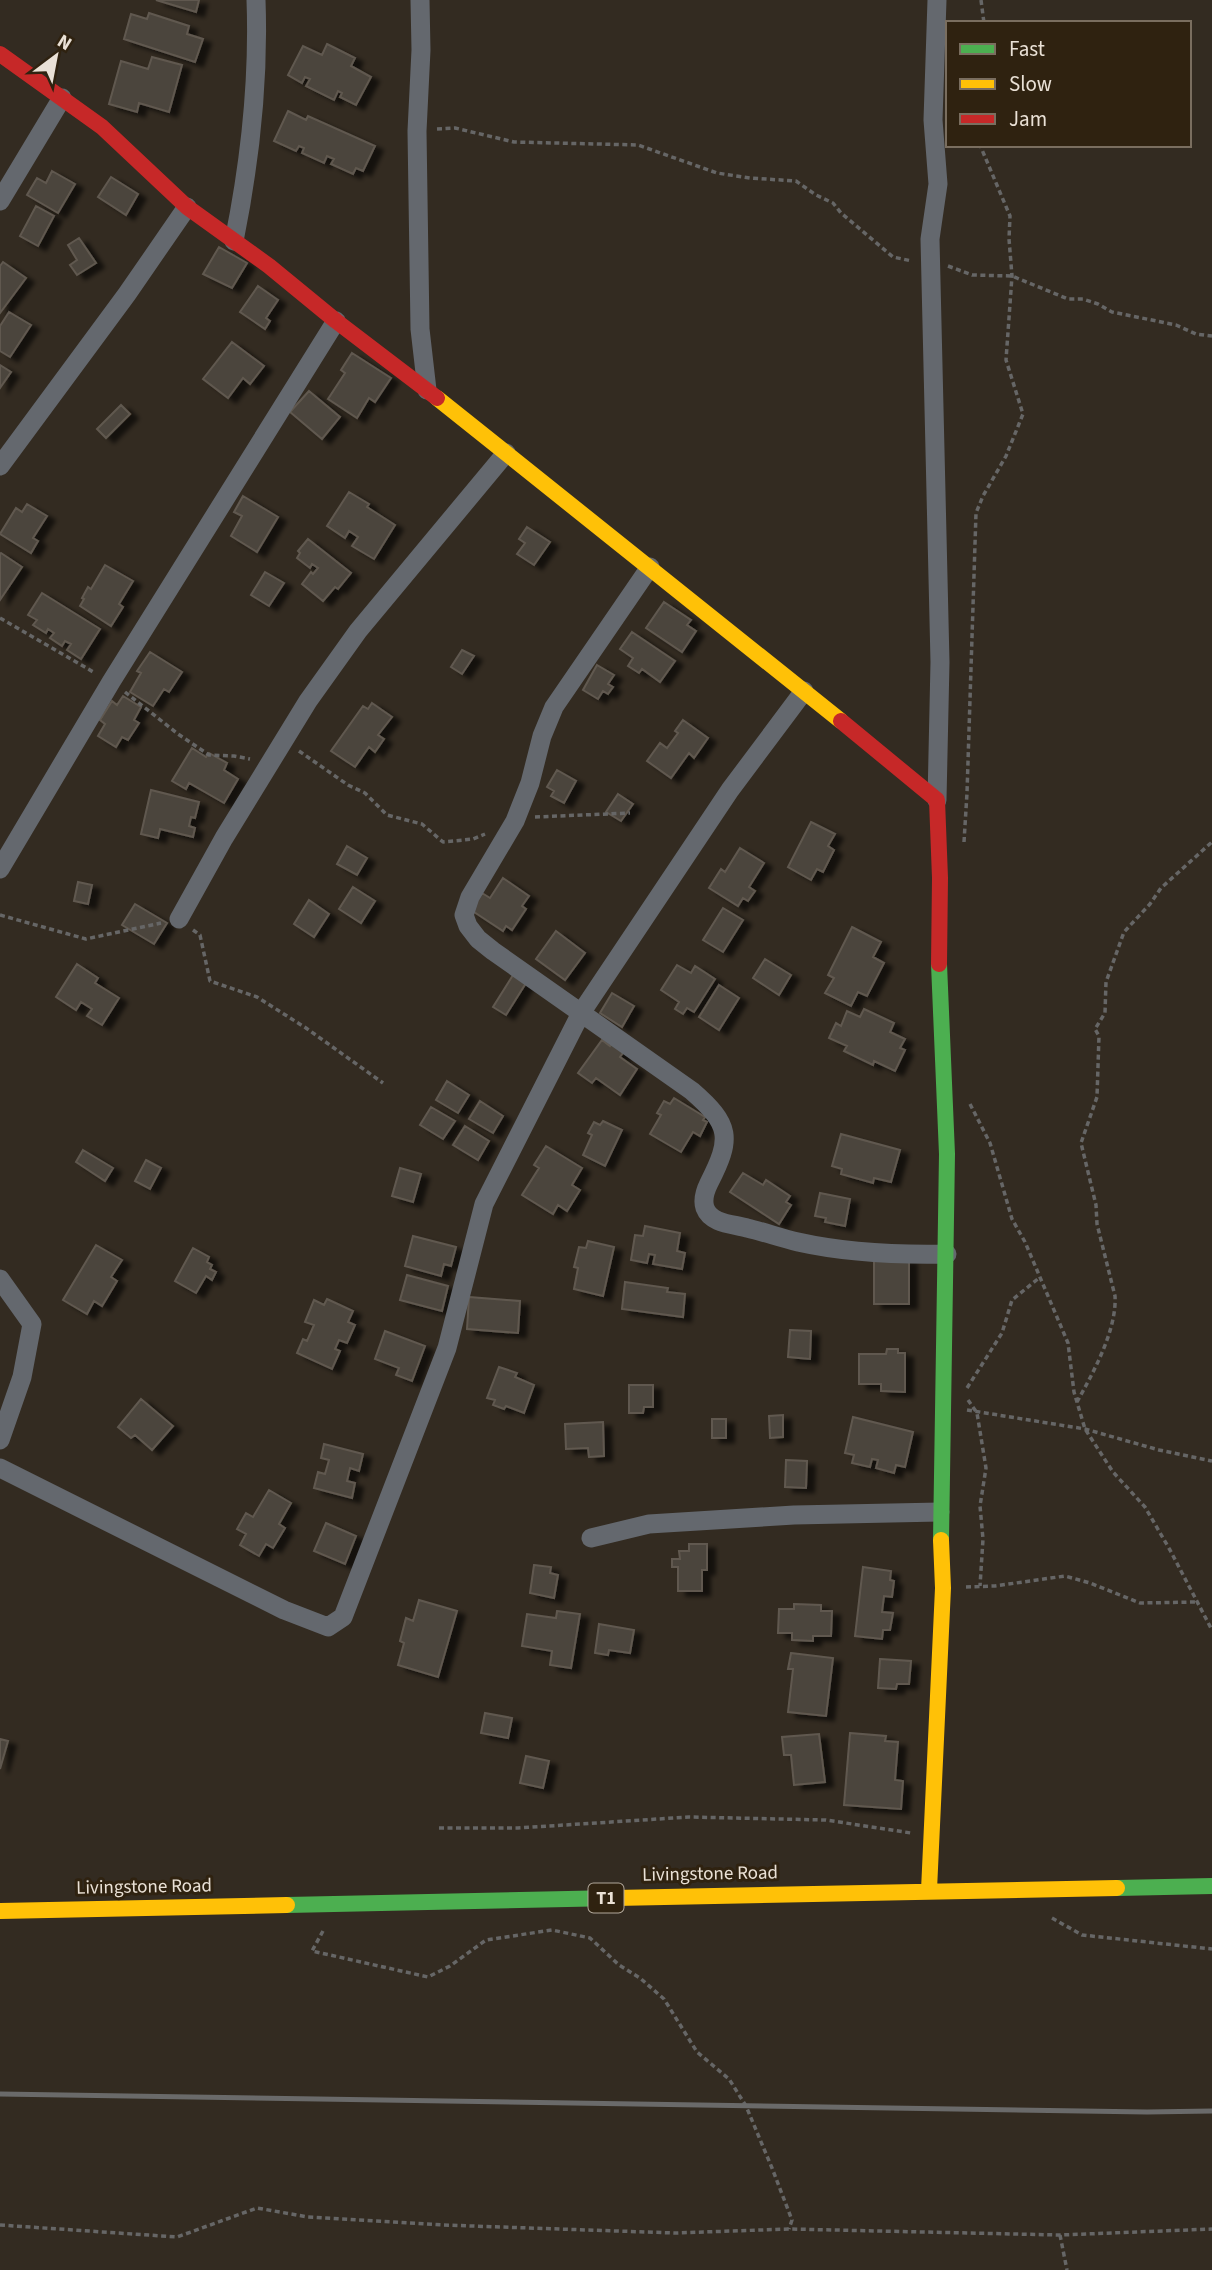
<svg xmlns="http://www.w3.org/2000/svg" width="1212" height="2270" font-family="'Source Sans 3',sans-serif">
<defs>
<filter id="shadow"><feDropShadow dx="8" dy="4.5" stdDeviation="2" flood-color="#0009"/></filter>
</defs>
<rect width="100%" height="100%" fill="#332b21"/>
<path fill="#4c453c" stroke="#605950" stroke-width="2" filter="url(#shadow)" d="M156,0H199L196,12Z
M149,13L189,26L187,34L203,39L195,62L124,39L131,14L147,19Z
M327,44L355,58L351,66L371,77L356,105L340,97L342,93L338,91L334,100L306,86L310,79L305,77L302,83L288,75L303,46L322,55Z
M152,57L182,65L169,112L139,103L137,112L109,104L121,61L148,69Z
M288,111L306,120L308,116L375,146L363,171L356,168L353,174L331,164L334,159L327,156L324,163L302,153L304,148L299,146L296,151L274,141Z
M52,171L75,184L58,213L27,195L37,178L46,183Z
M111,177L138,194L126,215L98,197Z
M36,206L54,216L38,246L20,236Z
M79,238L96,263L77,275L70,265L77,260L68,245Z
M219,247L247,263L232,288L203,274Z
M3,262L26,278L0,313V266Z
M258,286L278,300L266,318L270,321L265,329L240,312Z
M9,312L31,325L10,357L0,351V326Z
M232,342L264,366L250,384L243,378L228,398L203,379Z
M352,353L391,378L375,402L369,398L357,418L328,399L345,373L341,370Z
M0,365L11,372L0,388Z
M309,391L340,417L322,439L290,412Z
M121,405L130,414L106,438L97,429Z
M349,492L369,504L367,507L395,525L374,559L352,546L358,537L349,531L345,538L327,526Z
M243,496L278,517L257,552L231,536L242,516L234,512Z
M27,504L47,516L33,538L38,541L31,553L0,534L16,508L22,512Z
M527,527L550,542L534,565L517,554L525,543L519,539Z
M308,539L351,573L338,589L335,587L323,601L302,584L311,572L313,574L318,568L312,564L310,568L297,558L300,553L298,551Z
M1,553L22,567L0,600V554Z
M105,565L133,581L119,604L123,607L111,626L80,606L84,599L82,598L88,587L91,589Z
M265,572L284,583L269,606L251,595Z
M42,593L100,629L81,659L67,650L71,644L65,641L62,646L50,638L54,633L48,629L46,633L33,625L37,620L28,615Z
M664,602L691,620L687,625L696,631L682,652L646,628Z
M632,632L675,661L660,682L642,669L639,673L628,666L633,658L620,649Z
M462,650L474,656L462,674L451,667Z
M150,652L182,672L169,692L164,689L153,706L130,692L141,673L137,671Z
M597,665L614,675L608,684L613,687L608,694L603,691L598,699L583,690Z
M123,696L141,707L134,720L139,723L128,740L122,737L116,747L98,736L105,724L100,720L112,701L117,705Z
M372,703L392,717L378,735L384,739L375,752L369,747L355,767L331,751L363,706L368,709Z
M683,720L708,738L694,758L689,753L671,778L647,761L660,743L667,748L678,733L675,731Z
M192,748L206,757L209,753L227,763L224,770L238,779L224,803L189,783L186,789L172,781Z
M557,770L576,781L564,803L551,796L554,791L547,787Z
M151,790L199,802L195,818L191,817L189,826L195,828L193,837L160,829L158,838L141,834Z
M618,794L633,804L621,821L606,812Z
M811,822L835,834L828,846L834,850L823,872L817,869L811,880L788,867Z
M347,846L367,858L357,875L337,864Z
M740,848L764,863L749,887L755,891L748,901L743,898L738,906L709,888L721,869L725,872Z
M503,878L529,896L522,906L526,909L512,930L506,926L503,931L471,910L482,893L490,898Z
M78,882L92,885L88,904L74,901Z
M353,887L375,901L361,923L339,909Z
M309,900L329,914L314,937L294,924Z
M135,904L167,923L154,944L122,925Z
M723,908L743,920L723,952L703,940Z
M852,927L881,942L873,957L884,963L867,996L858,992L851,1006L825,993L834,978L828,975Z
M556,931L585,953L565,980L536,959Z
M765,959L791,975L779,995L753,978Z
M77,964L98,978L95,983L119,998L102,1025L87,1016L92,1009L81,1002L76,1010L56,997Z
M677,965L691,973L695,966L715,979L694,1012L687,1008L683,1014L675,1009L679,1002L661,990Z
M513,975L526,983L506,1015L493,1007Z
M719,985L739,998L719,1030L699,1017Z
M612,993L634,1006L622,1027L600,1013Z
M864,1009L894,1023L890,1032L905,1039L900,1048L905,1050L895,1071L874,1061L873,1065L844,1051L847,1046L829,1038L836,1023L841,1026L847,1011L860,1017Z
M602,1040L610,1046L613,1042L625,1050L620,1057L637,1069L620,1095L596,1078L592,1083L578,1073Z
M447,1081L469,1095L458,1113L436,1100Z
M674,1098L705,1117L703,1120L707,1122L700,1136L693,1132L681,1152L650,1134L661,1115L657,1113L664,1101L670,1104Z
M480,1101L503,1116L493,1133L469,1119Z
M431,1107L455,1121L443,1139L420,1125Z
M603,1121L622,1130L605,1166L583,1155L592,1135L588,1133L594,1122L600,1125Z
M465,1126L489,1141L478,1160L453,1145Z
M841,1134L900,1150L891,1182L874,1178L873,1183L841,1174L842,1169L832,1166Z
M546,1146L582,1168L572,1185L580,1190L567,1211L558,1205L553,1214L522,1195L539,1168L534,1165Z
M83,1150L113,1168L105,1181L76,1162Z
M146,1160L161,1168L150,1189L135,1181Z
M400,1168L421,1174L413,1202L392,1196Z
M743,1173L763,1185L766,1180L790,1196L786,1202L791,1205L779,1224L730,1192Z
M820,1193L850,1199L845,1226L825,1222L826,1218L815,1216Z
M645,1226L680,1233L677,1251L685,1253L682,1269L653,1264L655,1255L649,1254L647,1263L631,1260L635,1235L643,1236Z
M413,1236L456,1247L451,1266L444,1264L441,1276L405,1266Z
M588,1241L614,1247L603,1296L574,1289L578,1268L574,1267L579,1247L586,1248Z
M96,1245L122,1260L111,1277L117,1281L102,1306L94,1301L87,1314L63,1300Z
M193,1248L209,1257L207,1262L212,1265L210,1269L216,1272L212,1280L206,1276L196,1293L175,1281Z
M874,1259H909V1304H874Z
M407,1275L448,1286L442,1311L400,1300Z
M625,1282L668,1288L667,1292L685,1294L683,1317L622,1309Z
M469,1297L520,1301L518,1333L467,1329Z
M327,1299L353,1311L348,1322L355,1325L347,1343L339,1340L335,1349L340,1351L332,1369L297,1353L303,1339L307,1341L314,1325L305,1322L314,1300L324,1305Z
M790,1330L811,1331L810,1359L788,1357Z
M385,1331L425,1346L412,1381L396,1375L399,1368L375,1359Z
M887,1349H898V1353H905V1392L881,1391V1384H859V1354H886Z
M499,1367L517,1373L515,1377L534,1385L524,1413L506,1406L504,1409L493,1405L495,1400L487,1398Z
M629,1385H653V1407H644L643,1413H629Z
M141,1399L173,1426L152,1450L135,1435L131,1438L118,1427Z
M783,1415V1437L770,1438L769,1416Z
M853,1417L913,1432L905,1467L896,1465L894,1473L876,1468L878,1460L872,1459L870,1467L852,1463L854,1455L845,1453Z
M712,1419H726V1438H712Z
M603,1422L604,1456L589,1457L588,1448L566,1449L565,1424Z
M324,1444L363,1454L359,1471L350,1468L347,1481L355,1483L352,1498L314,1488L318,1472L325,1474L329,1460L321,1458Z
M786,1460L807,1461L806,1488L785,1487Z
M269,1490L291,1503L279,1524L285,1528L273,1548L266,1544L259,1556L240,1545L246,1534L237,1529L246,1513L253,1517Z
M326,1523L356,1536L345,1564L314,1551Z
M689,1544H707V1570H702V1591H678V1567H672V1559H680L679,1551H689Z
M534,1565L551,1567L550,1573L558,1575L554,1598L530,1593Z
M863,1567L891,1571L890,1580L894,1581L892,1597L884,1596L882,1612L893,1613L890,1630H883L882,1639L855,1636Z
M419,1600L457,1611L438,1677L398,1665L404,1643L400,1641L406,1618L413,1621Z
M794,1604L821,1605V1611H832L831,1636H813V1641L792,1640V1633H778L779,1609H794Z
M557,1611L580,1614L571,1668L550,1665L552,1651L522,1646L527,1614L556,1618Z
M599,1624L634,1630L630,1653L609,1650L608,1655L595,1653Z
M791,1653L833,1658L826,1716L788,1712L793,1669H788Z
M880,1659L911,1661L909,1684H897L896,1689L878,1688Z
M485,1713L512,1718L508,1738L481,1733Z
M850,1733L886,1736L885,1741L898,1742L895,1780L903,1781L901,1809L844,1805Z
M819,1734L825,1782L794,1785L791,1755H784L782,1737Z
M0,1739L8,1741L0,1769Z
M526,1756L549,1761L543,1788L520,1783Z"/>
<g fill="none" stroke-linecap="round" stroke-linejoin="round">
<path stroke="#666" stroke-width="3.5" stroke-dasharray="5 3.5" stroke-linecap="butt" d="M981,0L984,23
M437,129L455,128L514,142L638,145L717,173L750,178L796,181L816,195L833,203L841,213L893,257L912,261
M948,266L972,275L1012,276L1068,299H1083L1098,304L1112,312L1176,325L1196,334L1212,336
M0,618L95,673
M125,692L178,734L209,755L234,756L250,759
M299,751L348,785L365,793L387,815L422,824L443,842L473,839L485,834
M535,817L630,813
M964,842L967,793L976,513L983,496L1006,456L1023,414L1006,360L1012,276L1009,239L1010,216L980,145
M0,915L86,939L161,923
M193,930L200,935L210,981L257,997L306,1028L383,1083
M970,1104L990,1143L1012,1219L1025,1242L1068,1343L1074,1392L1085,1429L1113,1472L1145,1507L1170,1550L1212,1630
M967,1388L1002,1333L1012,1300L1039,1278
M968,1400L977,1413L986,1468L980,1506L983,1539L980,1586
M1077,1402C1093,1373 1117,1330 1115,1296L1097,1224L1096,1205L1081,1143L1097,1097L1099,1036L1095,1029L1105,1013L1106,982L1124,932L1150,904L1161,888L1212,842
M967,1410L1085,1429L1159,1450L1212,1461
M966,1587L995,1586L1065,1576L1090,1583L1140,1603L1196,1602
M439,1828H518L689,1817L826,1820L911,1833
M1052,1918L1082,1935L1212,1949
M323,1931L312,1951L428,1977L450,1966L486,1940L552,1930L590,1938L619,1965L640,1978L664,1999L697,2052L729,2079L746,2106L772,2168L792,2220L789,2229
M0,2225L177,2237L257,2208L308,2217L443,2225L675,2233L789,2229L1060,2235L1212,2229
M1060,2235L1067,2270"/>
<path stroke="#64686e" stroke-width="19" d="M420,0L421,50L417,131L420,329L427,390
M937,0L933,120L938,184L930,239L940,662L937,800
M0,201L62,98
M234,241C250,162 259,81 256,0
M0,466L127,294L187,207
M650,567L554,707L542,736L530,783L515,821L470,897L464,915L468,926L478,939L493,951L692,1091C731,1125 732,1138 709,1183C705,1191 702,1199 705,1208C711,1224 733,1224 747,1228C764,1232 781,1238 798,1242C847,1253 898,1255 947,1254
M0,869L111,682L336,321
M179,919L224,838L308,701L358,631L506,453
M0,1279L32,1324L22,1377L0,1440
M0,1468L284,1610L328,1627L343,1617L447,1348L484,1204L581,1013L730,790L804,691
M591,1538L649,1524L794,1515L940,1512"/>
<path stroke="#4caf50" stroke-width="16" d="M939,964L947,1154L941,1540
M1117,1888L1212,1886
M287,1905L615,1898"/>
<path stroke="#ffc107" stroke-width="16" d="M437,398L841,721
M929,1890L943,1588L941,1540
M615,1898L1117,1888
M0,1911L287,1905"/>
<path stroke="#c62828" stroke-width="16" d="M0,54L102,127L187,207L269,266L336,321L437,398
M841,721L937,800L940,878L939,964"/>
<path stroke="#6a6a6a" stroke-width="5" d="M0,2094L1147,2112L1212,2111"/>
</g>
<g text-anchor="middle" dominant-baseline="central" stroke-width="6" stroke-linejoin="round" paint-order="stroke">
<rect fill="#2f2210" stroke="#b2a89b" stroke-width="2" x="588.5" y="1883.5" width="35" height="29" rx="5"/>
<g font-size="18" font-weight="bold" fill="#eae1d6">
<text x="606" y="1898">T1</text>
</g>
<g font-size="19" fill="#eae1d6" stroke="#2f2210">
<text transform="translate(710 1874) rotate(-1)">Livingstone Road</text>
<text transform="translate(144 1887) rotate(-1)">Livingstone Road</text>
</g>
</g>
<rect x="946" y="21" width="245" height="126" fill="#2f2210" stroke="#7a6e5f" stroke-width="2"/>
<rect x="960" y="44" width="35" height="10" fill="#4caf50" stroke="#7a6e5f" stroke-width="2"/>
<text x="1009" y="56" font-size="21" fill="#eae1d6">Fast</text>
<rect x="960" y="79" width="35" height="10" fill="#ffc107" stroke="#7a6e5f" stroke-width="2"/>
<text x="1009" y="91" font-size="21" fill="#eae1d6">Slow</text>
<rect x="960" y="114" width="35" height="10" fill="#c62828" stroke="#7a6e5f" stroke-width="2"/>
<text x="1009" y="126" font-size="21" fill="#eae1d6">Jam</text>
<g transform="translate(56 56) rotate(32)" stroke="#2f2210" stroke-width="5" paint-order="stroke">
<path d="M0-5L12 26L0 18L-12 26Z" fill="#eae1d6"/>
<text y="-10" font-size="19" font-weight="bold" text-anchor="middle" fill="#eae1d6">N</text>
</g>
</svg>
